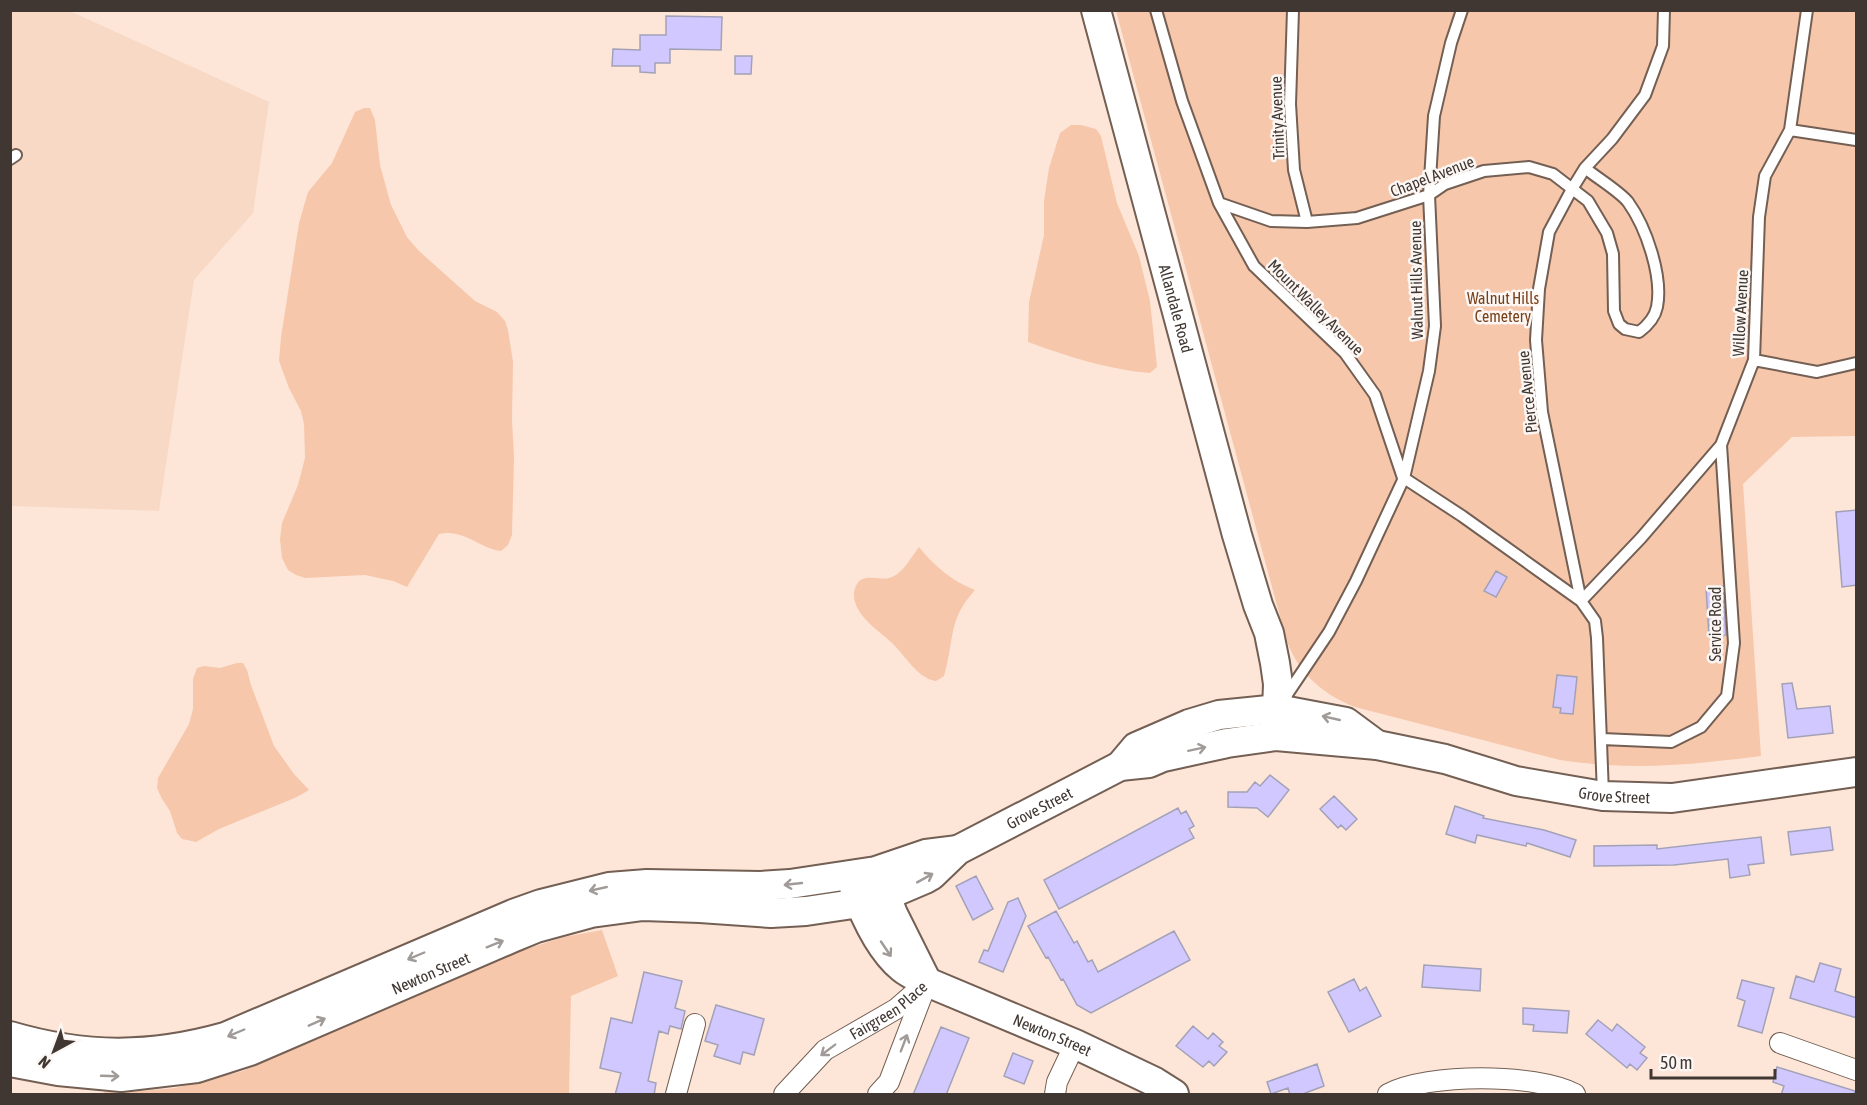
<svg xmlns="http://www.w3.org/2000/svg" width="1867" height="1105" font-family="'Asap Condensed',sans-serif">
<rect width="100%" height="100%" fill="#fde6d8"/>
<path fill="#f7d9c6" d="M11,11H70L269,102L253,213L194,280L159,511L11,506Z"/>
<path fill="#f6c7ab" d="M1116,11H1856V436L1792,437L1743,484L1761,756C1689,765 1633,771 1560,760L1355,707C1321,694 1295,670 1285,635Z
M364,108H370L375,120L380,165L391,205L407,237L419,251L475,301L497,312L505,321L508,330L513,362L512,420L514,457L512,535L508,545L501,551C479,548 463,528 439,534L407,587L393,581L365,575L305,578L296,575L288,570L282,558L280,539L282,523L298,485L305,458L304,424L301,411L289,388L279,361L281,337L299,223L308,192L332,163L355,112Z
M1071,125H1081L1096,129L1101,136L1117,203L1139,256L1150,301L1157,367L1150,373C1110,370 1066,356 1028,342L1029,302L1044,235V201L1049,168L1060,133Z
M919,547C934,566 952,581 975,590C947,621 955,639 944,676L936,681C935,681 928,679 927,678C913,671 903,653 891,642C879,631 860,619 855,602C853,596 854,589 857,584C864,572 881,582 892,577C904,572 911,557 919,547Z
M237,663H243L247,670L251,685L274,746L294,774L309,790L297,797L219,829L196,842L182,839L177,833L170,811L162,799L157,788L158,778L189,724L193,709V679L197,668L204,666L220,668Z
M602,930L618,976L571,996L569,1094H102L104,1092H129L175,1088L243,1071L520,951L564,937Z"/>
<path fill="#d0c8fe" stroke="#a3a1b7" stroke-width="1.5" d="M666,16L722,17L721,50L670,49V63H655V73L640,72V66H612L613,49L640,50V35H666Z
M735,56H752L751,74H735Z
M1857,510V585L1842,587L1836,512Z
M1496,571L1507,577L1496,597L1484,591Z
M1723,586L1726,635L1709,636L1706,587Z
M1557,675L1577,677L1573,714L1560,713L1561,708L1553,707Z
M1792,683L1797,709L1830,706L1833,733L1788,738L1782,684Z
M1270,775L1289,790L1268,817L1257,808L1228,807V792H1247L1255,782L1260,786Z
M1334,796L1357,819L1346,830L1341,825L1338,828L1320,809Z
M1455,806L1484,816L1483,818L1544,830L1576,840L1570,857L1527,843L1526,846L1477,835L1475,843L1446,834Z
M1178,808L1181,814L1186,811L1194,826L1189,829L1194,838L1059,909L1044,880Z
M1830,827L1833,850L1791,855L1788,832Z
M1761,837L1764,863L1748,865L1750,875L1730,878L1728,859L1674,865L1594,866V846L1657,845V849Z
M976,876L993,909L973,920L956,886Z
M1018,898L1026,916L1003,972L979,962L984,950L988,951L1008,902Z
M1056,911L1074,943L1077,941L1088,962L1092,960L1098,972L1174,931L1190,960L1091,1013L1077,1005L1063,979L1061,980L1048,957L1046,958L1028,926Z
M1820,963L1841,969L1835,991L1857,998V1018L1790,998L1796,976L1814,982Z
M1424,965L1481,969L1480,991L1422,987Z
M644,972L682,981L675,1008L685,1011L681,1029L670,1026L668,1034L659,1031L648,1081L656,1083L654,1095H615L621,1073L600,1068L611,1018L632,1023Z
M1354,979L1360,991L1366,987L1381,1016L1349,1032L1328,992Z
M1742,980L1774,988L1762,1033L1738,1026L1745,1001L1737,998Z
M716,1005L764,1019L754,1055L743,1052L740,1064L714,1056L718,1045L705,1041Z
M1523,1008L1569,1011L1567,1033L1533,1031L1534,1025L1523,1024Z
M1598,1020L1612,1031L1617,1024L1645,1047L1640,1053L1647,1058L1637,1070L1630,1064L1627,1068L1586,1034Z
M1193,1026L1208,1039L1213,1033L1223,1042L1219,1046L1227,1052L1214,1066L1209,1061L1203,1067L1176,1046Z
M941,1027L969,1038L946,1095H913Z
M1013,1053L1033,1061L1024,1084L1004,1076Z
M1317,1064L1324,1086L1300,1095H1290L1288,1088L1271,1094L1267,1082Z
M1777,1067L1855,1091L1854,1095H1781L1784,1086L1773,1082Z"/>
<g fill="none" stroke-linecap="round" stroke-linejoin="round">
<g stroke="#735f53" stroke-width="14">
<path id="lane" d="M1156,10L1182,101L1219,203L1254,266L1345,353L1375,395L1403,478
M1293,10L1290,104L1294,170L1307,222
M1790,130L1856,140
M10,159L16,155
M1219,203L1271,221L1307,222L1357,218L1429,195L1445,184L1484,171L1529,167L1553,174L1588,201L1607,233L1613,254L1614,311L1619,324L1625,329L1639,332C1647,326 1655,317 1657,307C1663,276 1646,227 1628,202C1619,191 1597,178 1585,168
M1754,360L1817,372L1856,363
M1404,478L1462,516L1581,601
M1581,601L1641,538L1721,445L1754,360L1759,217L1765,176L1790,130L1807,10
M1286,696L1329,632L1356,581L1404,478L1429,371L1435,326L1429,195L1434,116L1451,43L1462,10
M1602,739L1671,742L1701,727L1727,696L1734,643L1721,445
M1603,794L1597,638L1595,621L1581,601L1542,412L1536,340L1539,289L1549,232L1572,189L1585,168L1612,139L1645,95L1663,46L1664,10"/>
</g>
<g stroke="#735f53" stroke-width="22">
<g id="street">
<path d="M1780,1043L1856,1070"/>
<path d="M676,1094L695,1024"/>
<path id="s1" d="M784,1094L825,1050L896,1009L927,982"/>
<path d="M878,1094L889,1082L926,985"/>
<path d="M1055,1094L1057,1082L1075,1044"/>
<path d="M1388,1094C1428,1073 1534,1073 1575,1094"/>
</g>
</g>
<g stroke="#735f53" stroke-width="32">
<g id="secondary">
<path id="s2" d="M1096,10L1237,535L1258,605L1269,633L1275,663L1278,684L1276,736"/>
<path id="s3" d="M1120,766L1149,763L1163,757L1227,743L1276,736L1377,745L1445,759L1516,781L1603,796L1672,798L1856,772"/>
<path d="M879,879L893,914L927,982"/>
<path id="s4" d="M854,887C864,915 879,949 902,968C909,974 919,978 927,982L1075,1044L1155,1082L1174,1094"/>
<path d="M10,1036C85,1058 150,1058 225,1037L513,914L541,904L609,887L647,884L760,886L790,884L876,871L926,854L958,850"/>
<path id="s5" d="M10,1062L58,1071L121,1077L197,1068L250,1051L512,938L536,928L591,913L643,906L700,908L771,913L806,911L860,903L885,896L925,879L932,875L958,850L1120,766L1136,747L1189,724L1219,715L1277,709L1346,722L1377,745"/>
</g>
</g>
<use href="#lane" stroke="#fff" stroke-width="10"/>
<use href="#street" stroke="#fff" stroke-width="20"/>
<use href="#secondary" stroke="#fff" stroke-width="28"/>
</g>
<defs><path id="oneway-shaft" d="M-6 0H5M1.5-3L5.5 0L1.5 3" fill="none" stroke-width="1.6" stroke-linecap="round" stroke-linejoin="round" transform="scale(1.5)"/></defs>
<g stroke="#a09b98">
<use href="#oneway-shaft" transform="translate(1331 718) rotate(-167)"/>
<use href="#oneway-shaft" transform="translate(1197 749) rotate(-12)"/>
<use href="#oneway-shaft" transform="translate(925 878) rotate(-29)"/>
<use href="#oneway-shaft" transform="translate(793 884) rotate(174)"/>
<use href="#oneway-shaft" transform="translate(598 889) rotate(167)"/>
<use href="#oneway-shaft" transform="translate(495 944) rotate(-22)"/>
<use href="#oneway-shaft" transform="translate(886 949) rotate(56)"/>
<use href="#oneway-shaft" transform="translate(416 956) rotate(157)"/>
<use href="#oneway-shaft" transform="translate(317 1022) rotate(-24)"/>
<use href="#oneway-shaft" transform="translate(236 1033) rotate(157)"/>
<use href="#oneway-shaft" transform="translate(904 1043) rotate(-69)"/>
<use href="#oneway-shaft" transform="translate(828 1050) rotate(143)"/>
<use href="#oneway-shaft" transform="translate(110 1076) rotate(2)"/>
</g>
<g text-anchor="middle" dominant-baseline="central" stroke-width="5" stroke-linejoin="round" paint-order="stroke">
<g font-size="16" fill="#403732" stroke="#fcf7f4">
<text transform="translate(1277 118) rotate(-92)">Trinity Avenue</text>
<text transform="translate(1432 176) rotate(-21)">Chapel Avenue</text>
<text transform="translate(1416 280) rotate(-91)">Walnut Hills Avenue</text>
<text transform="translate(1316 307) rotate(45)">Mount Walley Avenue</text>
<text stroke="none"><textPath href="#s2" startOffset="309">Allandale Road</textPath></text>
<text transform="translate(1740 313) rotate(-87)">Willow Avenue</text>
<text transform="translate(1527 392) rotate(-96)">Pierce Avenue</text>
<text transform="translate(1715 624) rotate(-90)">Service Road</text>
<text stroke="none"><textPath href="#s3" startOffset="504">Grove Street</textPath></text>
<text stroke="none"><textPath href="#s5" startOffset="1088">Grove Street</textPath></text>
<text stroke="none"><textPath href="#s5" startOffset="441">Newton Street</textPath></text>
<text stroke="none"><textPath href="#s1" startOffset="135">Fairgreen Place</textPath></text>
<text stroke="none"><textPath href="#s4" startOffset="260">Newton Street</textPath></text>
</g>
<g font-size="16" fill="#774019" stroke="#fcf7f4">
<text x="1503" y="298">Walnut Hills<tspan x="1503" dy="18">Cemetery</tspan></text>
</g>
</g>
<rect width="1867" height="1105" fill="none" stroke="#403732" stroke-width="24"/>
<g transform="translate(54 1051) rotate(221)" stroke="#fcf7f4" stroke-width="4.5" paint-order="stroke">
<path d="M0-4.5L10 22L0 15L-10 22Z" fill="#403732"/>
<text y="-9" font-size="16" font-weight="bold" text-anchor="middle" fill="#403732">N</text>
</g>
<path d="M1651 1069v9h124v-9" fill="none" stroke="#403732" stroke-width="3"/>
<text x="1660" y="1069" font-size="18" fill="#403732" stroke="#fcf7f4" stroke-width="4.5" paint-order="stroke">50 m</text>
</svg>
